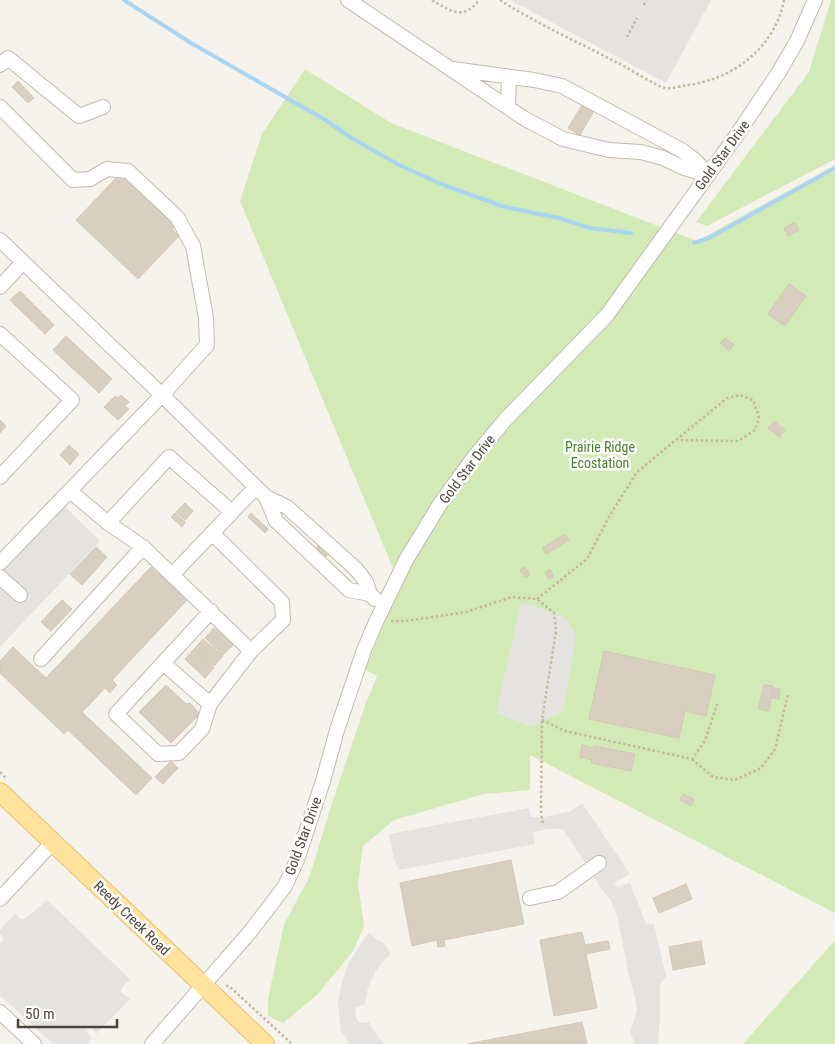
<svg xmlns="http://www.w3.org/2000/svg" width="835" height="1044" font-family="'Roboto Condensed',sans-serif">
<rect width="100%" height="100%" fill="#f6f3ec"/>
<path fill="#d2eab5" d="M831,0H835V159L707,226L696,222L809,72Z
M305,69L391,123L697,241L835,165V913L530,755V790L484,794L394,820L363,846L358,883L364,926L353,951L317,995L283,1023L268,1016V999L284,924L309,878L332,803L366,703L377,676L365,670L400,585L240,201L262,134Z
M835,940V1044H743Z"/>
<path fill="#e5e3e0" d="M510,0H711L666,83Z
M54,496L100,541L0,647V555Z
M521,602L566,617L576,637L563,711L532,727L496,713Z
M582,803L630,874L614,883L618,887L630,883L646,924H654L666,977L660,984V1018L658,1044H635L630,1032L637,1011L635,997L629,976L618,920L611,900L601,888L563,829H549L533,832L535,844L399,870L394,860L389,834L529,808L531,817H544L571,811Z
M47,900L130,979L122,988L121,992L130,999L96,1034L93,1029L88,1028L87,1032L92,1038L87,1044H53L13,1007L0,996V944L4,939L0,934V930L15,913L21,919H25Z
M368,933L385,944L391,954L382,962L376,971L368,987L365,1004L355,1008L356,1019L361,1023L369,1022L374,1031L384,1044H350L341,1031L338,1004L341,986L348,964Z"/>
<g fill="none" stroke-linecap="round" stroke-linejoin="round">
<path stroke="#a9d4f2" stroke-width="4" d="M124,0L191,43L327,121L350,137L399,165L446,186L505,207L559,218L590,228L631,233
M694,243L709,238L835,168"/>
</g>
<path fill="#d8cfc1" stroke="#d3c7b4" d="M18,81L34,98L28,103L12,87Z
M584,102L595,109L580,135L568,128Z
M118,176L122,180L127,176L177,223L172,229L179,236L138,279L76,220Z
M795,222L799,230L788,236L784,228Z
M789,284L806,296L785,326L768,314Z
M20,291L54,325L45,334L10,300Z
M66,336L112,379L99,393L53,350Z
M725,338L734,345L729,351L720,343Z
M121,395L129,402L125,406L129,409L118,420L104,407L115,396L118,398Z
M0,420L6,426L0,433Z
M774,421L785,430L779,437L768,428Z
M69,445L79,454L70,465L60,455Z
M185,503L193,511L185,520L176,512Z
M175,513L185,522L182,527L171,517Z
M251,513L268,529L265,533L248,517Z
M565,534L569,540L546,554L542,548Z
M320,544L329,553L324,559L314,550Z
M96,547L107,557L82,585L70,574Z
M151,567L187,600L112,680L117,685L110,693L105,688L82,712L152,778L136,795L68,730L64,734L0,673V661L13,647L46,678Z
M525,567L530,575L525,578L520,570Z
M550,569L554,577L549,579L545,572Z
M62,600L72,609L51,631L41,622Z
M214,628L233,645L223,655L205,638Z
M203,639L223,656L214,666L194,649Z
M194,649L214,668L205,678L185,659Z
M604,651L715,675L706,716L685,711L679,738L589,719Z
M166,685L186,704L190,703L200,714L171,743L139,712Z
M764,685L773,686L769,711L758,709Z
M774,688L780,689L779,699L772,698Z
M582,745L594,748L595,746L635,754L631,771L591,763L592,760L580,757Z
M171,761L178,768L163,784L155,777Z
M683,794L694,799L691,806L680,800Z
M511,860L524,924L444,940L445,946L438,947L437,940L412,946L400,883Z
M686,884L692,899L659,913L653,898Z
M582,932L585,945L608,941L610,949L586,954L597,1008L554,1016L540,940Z
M701,941L705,964L673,970L669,947Z
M582,1022L587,1044H467Z"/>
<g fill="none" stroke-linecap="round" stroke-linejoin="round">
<g stroke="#c2bbae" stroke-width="16">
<path id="minor" d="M348,0L525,119L563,139L609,150L641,152L663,158L684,168L708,175
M0,65L8,58L79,116L103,107
M453,69L534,80L562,86L683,151L696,161L708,175
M0,107L73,180L90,179L107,169L128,171L177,217L193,246L206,318L207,345L162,395L0,563
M508,107L509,77
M0,240L162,395L266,497L287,507L356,569L366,582L370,594
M0,287L23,262
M0,334L72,400L0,477
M70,491L108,523L143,547L251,651
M266,497L276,521L349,590L370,594L375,599
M108,523L169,457L232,512
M173,574L256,487
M0,577L20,595
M211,611L116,714L158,754L179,753L202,729L210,704L251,651L283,620L282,602L212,533
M41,659L143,547
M163,663L210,704
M530,898L558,892L599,863
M0,899L53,842
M0,1012L34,1044
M152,1044L250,932L285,886L297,860L323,781L337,730L364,650L376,622L406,560L440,504L474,457L505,420L607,315L736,136L779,72L797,41L815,0"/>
</g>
<g stroke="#e6c16a" stroke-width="20">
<path id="major" d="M0,792L265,1044"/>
</g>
<path stroke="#c4b79f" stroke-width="2.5" stroke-dasharray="2.5 2.5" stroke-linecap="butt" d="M432,0C450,11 463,21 479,0
M500,0C537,24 578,42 618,63C628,68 656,86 665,88C672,89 681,86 688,85C734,79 775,47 784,0
M644,5L646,0
M627,37L637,18
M537,599L587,559L610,515L637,472L727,398L740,395L753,400L759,417L755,430L738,441L677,440
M391,621H406L466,612L512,597L537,599L554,613L556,631L542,720L541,811L543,825
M542,720L565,731L692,759L705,741L717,704
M692,759L713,777L735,780L761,768L775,749L788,694
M0,772L6,778
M226,986H229L292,1044"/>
<use href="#minor" stroke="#fff" stroke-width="14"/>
<use href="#major" stroke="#ffe39c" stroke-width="18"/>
</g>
<g text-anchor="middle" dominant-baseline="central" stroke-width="5" stroke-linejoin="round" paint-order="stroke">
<g font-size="14" fill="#4b4439" stroke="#fff">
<text transform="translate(722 155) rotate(-54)">Gold Star Drive</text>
<text transform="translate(467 469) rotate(-53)">Gold Star Drive</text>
<text transform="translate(303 836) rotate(-70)">Gold Star Drive</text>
<text transform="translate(132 918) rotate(44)">Reedy Creek Road</text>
</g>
<g font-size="14" fill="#4a7f2a" stroke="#fff">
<text x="600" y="447">Prairie Ridge<tspan x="600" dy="16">Ecostation</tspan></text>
</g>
</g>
<path d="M18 1019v8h99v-8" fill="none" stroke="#4b4439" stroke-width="2.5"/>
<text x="25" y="1019" font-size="15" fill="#4b4439" stroke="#ffffff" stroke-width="4" paint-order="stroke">50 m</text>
</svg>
